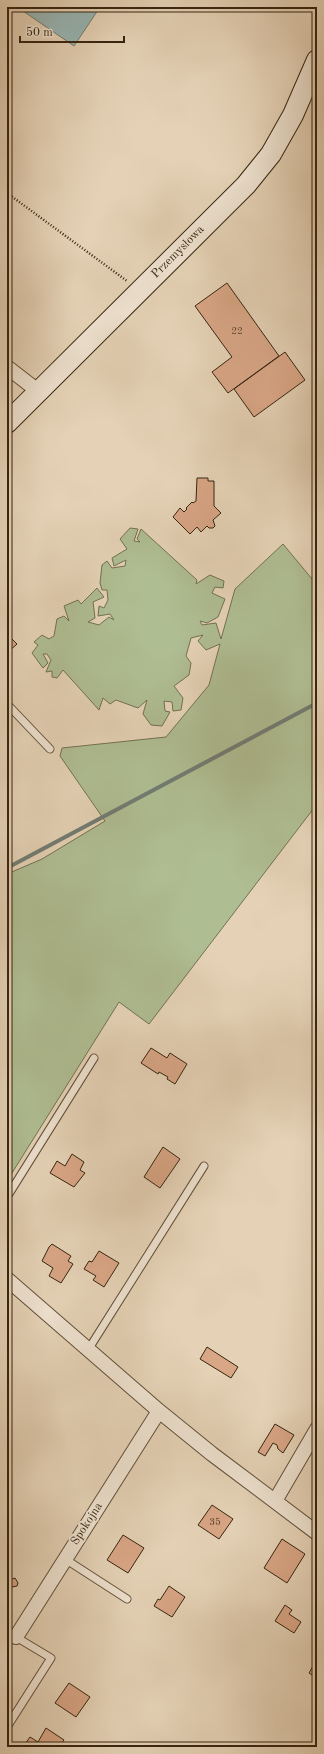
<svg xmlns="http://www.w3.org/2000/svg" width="324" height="1754" font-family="'Old Standard TT',serif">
<rect width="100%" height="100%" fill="#e5d2b6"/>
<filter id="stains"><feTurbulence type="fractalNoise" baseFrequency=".005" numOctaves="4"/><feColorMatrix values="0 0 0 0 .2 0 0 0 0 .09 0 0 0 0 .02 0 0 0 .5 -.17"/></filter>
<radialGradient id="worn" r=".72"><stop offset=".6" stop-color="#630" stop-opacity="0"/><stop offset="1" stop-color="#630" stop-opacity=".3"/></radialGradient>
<path fill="#afbd92" stroke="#727151" d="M130,528L138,529L134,541L140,542L137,539L141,529L197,580L196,584L210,575L224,581L223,588L215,587L212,593L225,599L218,617L207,623L200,621L202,625L216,623L221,639L235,589L283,544L317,585V804L149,1024L119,1002L7,1181V874L42,859L105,821L60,756L62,748L166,737L209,685L220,644L206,650L198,641L203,635L191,638L186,656L191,663L189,675L174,686L183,698L181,710L173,711L172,702L164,701L165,711L170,712L162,726L151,725L143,714L147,700L138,708L116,700L110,704L103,698L99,710L63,670L57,678L52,677V671L46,672L51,660L47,654H43L48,663L43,668L32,653L38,645L34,642L42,635L49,639L54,636L57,619L64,616L69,621L64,606L78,600L81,604L97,588L104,597L93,602L95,618L88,622L99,625L109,617L114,620L110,614L98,616L99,606L104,608L108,600L107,590H102L100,583L102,565L107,561L112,568L125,566L126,560L114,566L112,558L127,549L120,539Z"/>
<path fill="#98b6b5" stroke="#717c73" d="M27,7H100L74,46L23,11Z"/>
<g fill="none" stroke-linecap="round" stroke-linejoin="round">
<path stroke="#717c73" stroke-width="4" d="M7,868L317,703"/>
</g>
<path fill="#d9a686" stroke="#362510" d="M227,283L279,356L228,393L212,372L232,357L195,306Z
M285,352L305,380L254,417L234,389Z
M197,478H208V481H214V506L221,513L213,520L215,526L213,528H209L207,526L201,532L197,527L190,534L173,517L180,508L184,512L187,509L186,508L192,502L193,503L196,501Z
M7,634L17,644L7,653Z
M151,1048L167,1058L170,1053L187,1064L175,1084L167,1079L168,1077L159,1072L158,1074L141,1063Z
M163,1147L180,1159L160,1188L144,1177Z
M72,1154L84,1162L80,1170L85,1173L74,1187L50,1173L57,1161L65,1166Z
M52,1244L71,1256L68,1261L73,1264L61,1283L49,1276L53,1268L42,1261L49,1247Z
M99,1251L119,1263L104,1287L93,1280L96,1276L84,1269L89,1261L92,1262Z
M207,1347L238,1367L231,1378L200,1359Z
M275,1424L294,1435L283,1453L278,1449L277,1445L273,1443L265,1456L258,1452Z
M212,1505L233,1519L219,1539L198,1525Z
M123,1535L144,1548L128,1573L107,1560Z
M282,1539L305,1554L287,1583L264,1568Z
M7,1573V1578L10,1580L15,1578L18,1583L17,1586L12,1587L7,1595Z
M169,1586L185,1597L172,1617L154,1606L158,1599L160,1600Z
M285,1605L292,1610L289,1614L301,1622L294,1633L275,1621Z
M317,1659V1678L309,1673Z
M69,1683L90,1697L76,1717L55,1703Z
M46,1728L64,1740L61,1744L65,1747H23L30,1737L38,1742Z"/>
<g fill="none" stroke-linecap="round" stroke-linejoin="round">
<g stroke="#62503a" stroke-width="9">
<path id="lane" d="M7,704L50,749
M7,1197L94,1058
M88,1350L204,1166
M65,1559L127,1599
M7,1727L51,1658L16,1637"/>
</g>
<g stroke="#62503a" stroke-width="16">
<path id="street" d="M7,367L38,391
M7,1279L159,1411
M275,1501L317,1429
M16,1637L159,1411L212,1454L317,1533"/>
</g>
<g stroke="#362510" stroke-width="22">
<path id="secondary" d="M7,423L246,185L271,154L293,115L317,60"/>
</g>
<path stroke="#362510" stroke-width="2.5" stroke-dasharray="1 2" stroke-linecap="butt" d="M7,193L127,281"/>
<use href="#lane" stroke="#eee2d0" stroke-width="7"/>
<use href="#street" stroke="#eee2d0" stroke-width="14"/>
<use href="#secondary" stroke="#eee2d0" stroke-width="20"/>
</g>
<g text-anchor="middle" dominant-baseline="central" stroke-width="4" stroke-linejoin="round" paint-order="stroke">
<g font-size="10" fill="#5f452e">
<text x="237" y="331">22</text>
<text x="215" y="1522">35</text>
</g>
<g font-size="12" fill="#362510" stroke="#eee2d0">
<text transform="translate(178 252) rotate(-45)">Przemysłowa</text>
<text transform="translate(87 1524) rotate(-57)">Spokojna</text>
</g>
</g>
<rect width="324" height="1754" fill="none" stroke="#e5d2b6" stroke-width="24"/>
<rect x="8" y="8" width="308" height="1738" fill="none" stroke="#362510" stroke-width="2"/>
<rect x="12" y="12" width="300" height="1730" fill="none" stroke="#362510"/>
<path d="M20 36v6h104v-6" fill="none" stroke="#362510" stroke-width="2"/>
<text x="26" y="36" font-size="12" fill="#362510" stroke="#eee2d0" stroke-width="3" paint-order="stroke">50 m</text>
<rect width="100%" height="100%" filter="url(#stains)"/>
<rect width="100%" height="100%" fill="url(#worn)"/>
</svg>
